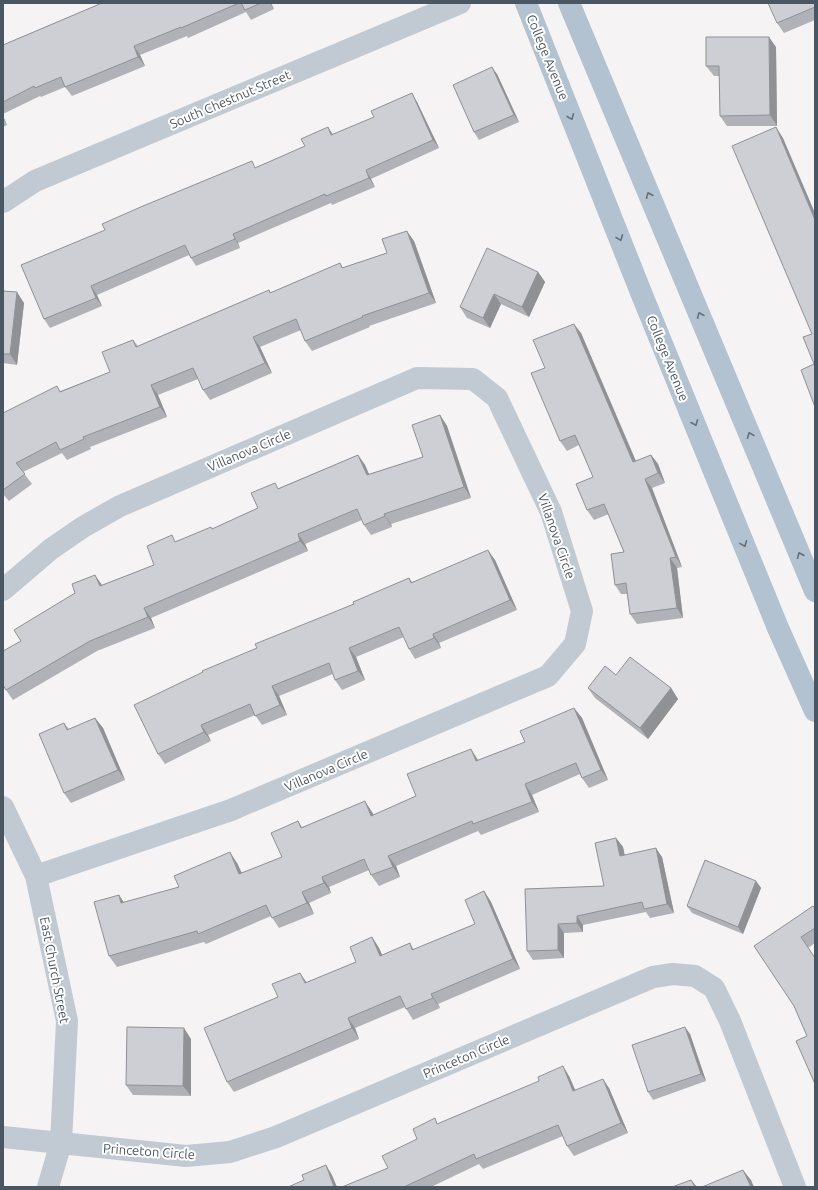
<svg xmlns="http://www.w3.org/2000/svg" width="818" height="1190" font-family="Ubuntu,sans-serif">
<rect width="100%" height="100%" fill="#f5f3f3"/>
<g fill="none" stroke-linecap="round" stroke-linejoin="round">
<path stroke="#c1cad2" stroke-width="22" d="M3,202L35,181L460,3
M3,590L51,549L83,527L120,506L417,378L473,379L497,398L551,512L582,611L575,644L548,676L231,810L36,876
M3,807L36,876L67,1021L61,1143L48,1187
M3,1137L186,1156L230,1152L276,1137L653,977L673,974L695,976L714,988L730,1021L795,1187"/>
<path stroke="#b3c2d1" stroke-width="22" d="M526,3L642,295L778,628L815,711
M569,3L815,591"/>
</g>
<path fill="#b0b2b7" d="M102,3H271L274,9L251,20L246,12L188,38L187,36L140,55L145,66L72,96L65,87L41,97L40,96L3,114V45Z
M815,3V20L784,33L777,23Z
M776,47L777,126H727L720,116L719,76H714L706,66Z
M497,74L519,122L479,140L474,132Z
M417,102L439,148L371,179L375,187L332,205L331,203L238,243L240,248L196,266L191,258L189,255L97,295L102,306L50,328L44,319L257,167L333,135Z
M3,116L7,125L3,127Z
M414,241L436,303L369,326L370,327L312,351L305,341L301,330L260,347L272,373L210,400L203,390L198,379L158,395L167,417L90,447L91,449L67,460L62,453L23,472L32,484L9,501L3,494V413L110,372L133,340L138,346L269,290L271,293L340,263L343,268L387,253Z
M538,272L545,282L529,317L501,304L490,328L467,318L460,307Z
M3,291L24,303L17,365L3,363Z
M581,333L636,461L651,455L658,464L665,483L652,488L682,567L677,568L683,618L637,624L630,614L627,594H621L615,585L624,552L609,514L594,520L587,510L593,477L579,445L567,451L560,441L545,368Z
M440,415L447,426L471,498L391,524L392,527L371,535L364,525L362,520L305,544L308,551L151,618L155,628L97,651L13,700L6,690L21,641L102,585L154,565L176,541L212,529L258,508L279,488L358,455L365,465L369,474L423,457Z
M495,560L517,610L439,643L441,648L415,659L409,649L404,637L356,657L365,680L342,690L335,680L333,674L279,696L287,715L262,725L255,715L208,735L211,741L165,764L158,754L257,648L354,604L409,578L412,582Z
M616,675L671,688L678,699L648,739L595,698L588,688Z
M574,708L582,718L608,780L589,788L582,778L580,774L532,795L539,812L481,835L478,831L396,866L400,877L379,886L371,875L369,870L329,887L331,893L309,903L314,914L279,928L271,916L206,944L204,942L117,967L109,956L119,895L124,903L179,887L237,863L242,873L282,857L298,821L302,827L372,812L374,815L416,796L478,760L525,742Z
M95,718L103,728L125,780L71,803L64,793V723L69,729Z
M616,838L623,847L624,855L662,857L674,913L650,918L646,912L583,925V932L564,933V958L533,960L527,951L525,889L604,886Z
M756,881L761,888L743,934L692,913L687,906Z
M484,891L491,902L520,969L438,1004L440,1008L413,1020L405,1007L355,1028L359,1039L234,1092L227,1082L278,997L307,983L356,962L372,937L379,948L382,955L410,943L414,950L475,924Z
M815,908V943L808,948L807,1036L794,1006L754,946Z
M690,1034L706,1081L653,1100L648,1092Z
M191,1039V1096L133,1095L126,1085Z
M569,1076L575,1090L609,1088L628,1133L574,1156L567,1146L563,1136L483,1169L479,1164L431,1187H342L388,1168L417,1139L438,1124Z"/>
<path fill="#909195" d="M270,3H271L274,9Z
M769,37L776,47L777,126L770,115Z
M134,46L140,55L145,66L138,57Z
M492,67L497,74L519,122L514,115Z
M412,93L417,102L439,148L433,140Z
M3,116L7,125L3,118Z
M328,127L334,136L331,135Z
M776,127L783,138L815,213V220Z
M366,170L371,179L375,187L369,178Z
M407,231L414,241L436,303L429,293Z
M233,234L238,243L240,248L235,239Z
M538,272L545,282L529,317L522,307Z
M91,286L97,295L102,306L96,298Z
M17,292L24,303L17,365L10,354Z
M494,294L501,304L490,328L483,318Z
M574,324L581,333L640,471L633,462Z
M253,337L260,347L272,373L265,363Z
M151,385L158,395L167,417L160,407Z
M440,415L447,426L471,498L464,487Z
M358,455L365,465L374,486L367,475Z
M651,455L658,464L665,483L658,473Z
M645,479L652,488L682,567L676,557Z
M384,514L391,524L392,527L385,516Z
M298,534L305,544L308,551L300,541Z
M488,550L495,560L517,610L510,600Z
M670,558L677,568L683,618L677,608Z
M95,575L102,585L107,597L100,586Z
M144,608L151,618L155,628L148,617Z
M433,634L439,643L441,648L434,638Z
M349,648L356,657L365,680L358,671Z
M272,686L279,696L287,715L280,705Z
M671,688L678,699L648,739L640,728Z
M574,708L582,718L608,780L601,770Z
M95,718L103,728L125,780L118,770Z
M201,725L208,735L211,741L204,732Z
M471,749L478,760L483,772L476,761Z
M525,784L532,795L539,812L532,802Z
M365,801L372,812L379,826L371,816Z
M616,838L623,847L627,865L620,856Z
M656,848L662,857L674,913L667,904Z
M230,852L237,863L247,885L239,874Z
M388,856L396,866L400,877L393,867Z
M322,877L329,887L331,893L324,883Z
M756,881L761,888L743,934L738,927Z
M484,891L491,902L520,969L513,959Z
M302,892L309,903L314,914L307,903Z
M119,895L126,906L121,903Z
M577,916L583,925V932L577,923Z
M558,924L564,933V958L558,950Z
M372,937L379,948L387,966L380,956Z
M300,973L307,983H305Z
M431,994L438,1004L440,1008L433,998Z
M348,1018L355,1028L359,1039L352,1028Z
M685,1027L690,1034L706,1081L701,1074Z
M184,1028L191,1039V1096L183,1086Z
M563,1066L569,1076L580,1101L573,1091Z
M603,1079L609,1088L628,1133L621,1123Z
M326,1165L332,1175L337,1187H334Z
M743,1170L751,1180L754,1187H751Z
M691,1180L697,1187H695Z"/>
<path fill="#cdcfd5" stroke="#909195" d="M102,3H239L181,28V27L134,46L138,57L65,87L61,77L35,88L34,86L3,102V45Z
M241,3H261L245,10Z
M768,3H815V7L777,23Z
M706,37H769L770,115L720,116L719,66H706Z
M492,67L514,115L474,132L453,85Z
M412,93L433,140L366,170L369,178L326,196L325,194L233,234L235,239L191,258L185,245L91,286L96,298L44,319L21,265L105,230L102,224L143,206L252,161L255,168L305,146L301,139L328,127L331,135L374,117L371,111Z
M776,127L815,220V407L801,370L814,364L803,337L812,334L732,146Z
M407,231L429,293L362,316L363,317L305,341L296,319L253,337L265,363L203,390L193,368L151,385L160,407L83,437L84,439L60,450L56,442L16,463L25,474L3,490V413L57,386L60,392L110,372L102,352L133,340L136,347L269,290L270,293L340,263L342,268L387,253L382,239Z
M487,248L538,272L522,307L494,294L483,318L460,307Z
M3,291L17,292L10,354H3Z
M574,324L633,462L651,455L658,473L645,479L676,557L670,558L677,608L630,614L626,583L615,585L611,554L624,552L604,504L587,510L576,484L593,477L575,435L560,441L531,373L545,368L533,340Z
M440,415L464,487L384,514L385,516L364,525L357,509L298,534L300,541L144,608L148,617L90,641L6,690L3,685V651L21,641L14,630L75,593L72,584L95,575L100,586L154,565L147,546L172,535L175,542L211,527L212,529L258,508L251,493L275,483L278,489L358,455L367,475L423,457L412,425Z
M488,550L510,600L433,634L434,638L409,649L399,627L349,648L358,671L335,680L329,663L272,686L280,705L255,716L250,704L201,725L204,732L158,754L134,705L203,672L202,671L257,648L255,644L354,604L353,602L409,578L411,583Z
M630,657L671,688L640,728L588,688L605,666L616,675Z
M574,708L601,770L582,778L576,763L525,784L532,802L473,824L472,821L388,856L393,867L371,875L364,859L322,877L324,883L302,892L307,903L272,918L266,905L198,934L197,931L109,956L94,902L119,895L121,903L179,887L174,876L230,852L239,874L282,857L271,833L298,821L301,828L365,801L371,816L416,796L407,774L471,749L476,761L525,742L520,731Z
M95,718L118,770L64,793L39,734L64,723L67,730Z
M616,838L620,856L656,848L667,904L644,909L642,902L577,916V923L558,924V950L527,951L525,889L604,886L595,843Z
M705,860L756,881L738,927L687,906Z
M484,891L513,959L431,994L433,998L406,1009L400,996L348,1018L352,1028L227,1082L204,1028L278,997L272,984L300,973L305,983L356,962L350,947L372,937L380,956L410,943L412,950L475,924L465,900Z
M813,906L815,908V928L801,937L815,958V1084L796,1041L807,1036L794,1006L754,946Z
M127,1027L184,1028L183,1086L126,1085Z
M685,1027L701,1074L648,1092L632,1045Z
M563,1066L573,1091L603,1079L621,1123L567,1146L558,1125L476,1159L474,1154L404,1187H342L388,1168L382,1156L417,1139L413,1129L435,1118L437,1124L539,1081L538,1077Z
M326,1165L334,1187H288L304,1180L302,1175Z
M743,1170L751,1187H702Z
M691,1180L695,1187H672Z"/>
<defs><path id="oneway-chevron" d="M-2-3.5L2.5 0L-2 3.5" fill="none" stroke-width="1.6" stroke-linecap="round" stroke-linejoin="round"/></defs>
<g stroke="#64717d">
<use href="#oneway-chevron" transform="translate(571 117) rotate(68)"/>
<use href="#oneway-chevron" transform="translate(649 195) rotate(-113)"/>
<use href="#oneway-chevron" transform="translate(620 238) rotate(68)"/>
<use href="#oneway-chevron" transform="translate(700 315) rotate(-113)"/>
<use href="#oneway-chevron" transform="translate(695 423) rotate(68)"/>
<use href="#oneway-chevron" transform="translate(750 435) rotate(-113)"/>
<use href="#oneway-chevron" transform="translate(744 544) rotate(68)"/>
<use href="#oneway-chevron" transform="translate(800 555) rotate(-113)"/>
</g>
<g text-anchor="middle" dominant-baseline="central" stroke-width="4" stroke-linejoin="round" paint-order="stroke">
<g font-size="13" fill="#4a5661" stroke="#fff">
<text transform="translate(548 57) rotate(68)">College Avenue</text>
<text transform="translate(230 99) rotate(-23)">South Chestnut Street</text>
<text transform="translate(668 358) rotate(68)">College Avenue</text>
<text transform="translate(249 450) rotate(-23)">Villanova Circle</text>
<text transform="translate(557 536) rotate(71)">Villanova Circle</text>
<text transform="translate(326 770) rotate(-23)">Villanova Circle</text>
<text transform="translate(55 970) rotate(79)">East Church Street</text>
<text transform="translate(466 1056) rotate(-23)">Princeton Circle</text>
<text transform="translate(149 1151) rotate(4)">Princeton Circle</text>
</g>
</g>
<rect width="818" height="1190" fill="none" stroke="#4a5661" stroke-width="8"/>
</svg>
